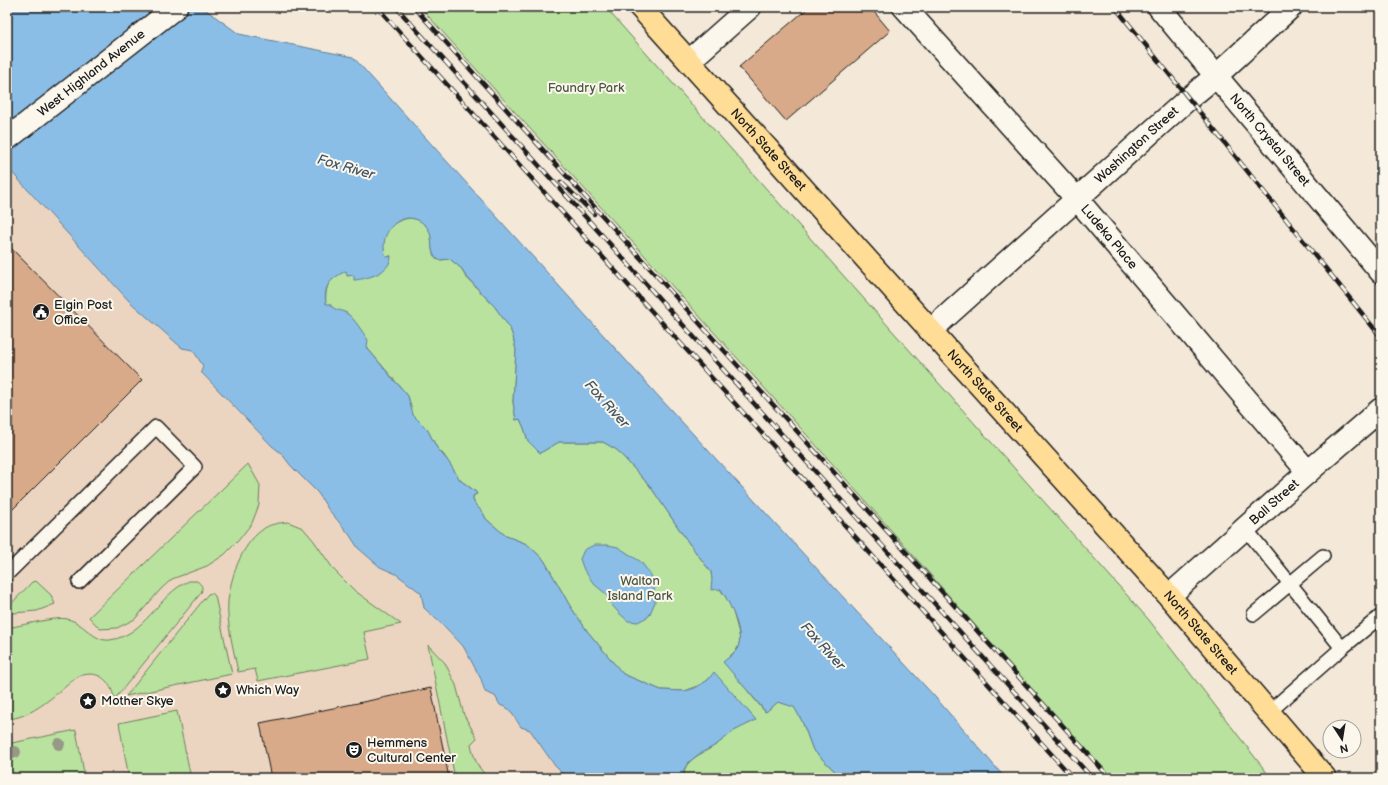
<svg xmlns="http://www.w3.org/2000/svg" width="1388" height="785" font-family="'Balsamiq Sans',sans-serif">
<rect width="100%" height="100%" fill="#f4e8d8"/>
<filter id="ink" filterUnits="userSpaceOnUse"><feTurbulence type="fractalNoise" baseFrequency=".025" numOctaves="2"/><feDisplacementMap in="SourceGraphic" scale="8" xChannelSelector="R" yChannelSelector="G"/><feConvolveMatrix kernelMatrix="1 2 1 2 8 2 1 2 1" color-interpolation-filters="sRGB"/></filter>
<g filter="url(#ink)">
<path fill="#ecd5c0" d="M7,167L129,301L193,350L203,366L201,372L272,446L281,453L291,466L318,493L328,509L349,534L358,548L380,567L396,574L421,593L424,608L446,628L463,646L481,679L485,692L495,696L500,705L509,709L521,727L530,730L555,766L567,778H7Z"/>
<path fill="#b8e29e" stroke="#6a7f5d" d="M420,7H605L1149,620L1271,778H1110L814,443Z
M410,218C442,222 425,252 437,259C440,261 446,259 450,259L462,269L465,276L495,307L510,328L513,337L516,350L513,402L516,420L520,419L524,428L528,441L540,453L559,442H603L617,450L648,484L650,486L688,542L711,572L712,579L728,600L733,612L738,630L740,640L738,648L724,662L765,712L778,702L794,706L802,721L813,750L842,778H684C682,760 701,755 714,746C721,742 727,736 734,731C741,726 749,724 756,720L711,676L708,680L702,684L685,691L661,690L623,674L588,632L570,606L544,560L527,544L506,536L486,519L483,513L475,504L473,500V496L477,494L475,491L460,480L444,455L437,448L427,429L413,415L408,396L368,349L347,313L336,310L326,305C325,294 326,283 335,276C346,268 377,261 391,256L386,257C378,236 389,221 410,218Z
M248,464L260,485L259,505L252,523L238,541L224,555L207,566L172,579L161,589L135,619L117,628L100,629L89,617Z
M288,522L303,528L314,541L334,570L355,591L401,624L364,632L370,659L258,681L255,669L238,672C234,651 226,623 228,601C231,577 241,545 262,530C269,524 278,523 288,522Z
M36,581L51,595L55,604L37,611L13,613L10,611V605L32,582Z
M189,581H197C202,585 203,587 201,593L118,695L115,698L114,697C110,681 100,671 83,675C77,676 70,683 65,687C49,700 29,718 7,719V628C19,626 58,616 67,619C84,622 93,642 110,640C146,635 158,594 189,581Z
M212,593L215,596L232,674L126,696L208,594Z
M428,645L445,663L456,685L464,715L477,738L471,744C474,758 477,768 488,777L493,774L495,778H455Z
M177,711L191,778H129L119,723Z
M76,730L85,778H7V744Z"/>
<path fill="#8bbee7" stroke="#5f7d96" d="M7,7H202L239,34L353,57L659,397L936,698L1005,778H842L813,750L802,721L794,707L778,702L766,712L723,662C728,658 734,654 737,649C746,635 729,602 721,589L711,590L712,579L711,572L688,542L650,486L617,450L603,442H559L540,453L528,441L524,428L520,419L516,420L513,402L516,350L513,337L510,328L495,307L465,275L462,269L450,259L439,260C426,253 437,236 425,225C404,205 376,232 386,257L391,256C391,272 368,279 354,280V275L347,276L346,271C330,279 323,286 326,304H330C334,311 340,309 346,313C353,316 363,333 368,340L367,346L368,349L392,378L403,390L408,396L413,415L427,429L437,448L448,461L460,480L477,493L473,496V500L475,504L483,513L486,519L506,536L527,544L544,560L570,606L588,632L623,674L661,690L685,691L695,688L708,680L714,672L756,720L734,731L716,745L699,754L689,762L684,769V778H567L555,766L530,730L521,727L509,709L500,705L495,696L485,692L481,679L463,646L446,628L424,608L421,593L396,574L380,567L358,548L349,534L328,509L318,493L291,466L281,453L272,446L201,372L203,366L193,350L182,348L129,301L7,167Z
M594,545H608L618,547L641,562L651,575L654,587L655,602L649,616L638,622L628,621L619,613L611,604L606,594L594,584L584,570L580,559L584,550Z"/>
<path fill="#d8aa89" stroke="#1c1c1c" d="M809,7H870L890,31L786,121L739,67Z
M7,244L142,380L7,515Z
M431,688L449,778H271L260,723Z"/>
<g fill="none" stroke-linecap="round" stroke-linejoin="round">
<g stroke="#1c1c1c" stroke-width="16">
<path id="service" d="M1245,528L1342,648L1269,712
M7,574L156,427L195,467L79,582
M1254,614L1323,556
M1342,648L1381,616"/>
</g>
<g stroke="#1c1c1c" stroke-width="25">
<g id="minor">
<path id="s1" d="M904,7L1077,199L1308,472"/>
<path id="s2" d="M1159,7L1216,76L1381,272"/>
<path d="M689,61L750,7"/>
<path id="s3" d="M930,331L1188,99L1216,76L1291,7"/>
<path id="s4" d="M1169,596L1308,472L1381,409"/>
</g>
</g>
<g stroke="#1c1c1c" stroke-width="25">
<g id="secondary">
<path id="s5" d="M7,139L176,7"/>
</g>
</g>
<g stroke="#1c1c1c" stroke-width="25">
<g id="primary">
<path id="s6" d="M640,7L1169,596L1325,778"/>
</g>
</g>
<use href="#service" stroke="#fbf7ec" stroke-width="13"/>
<use href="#minor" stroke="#fbf7ec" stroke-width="22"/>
<use href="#secondary" stroke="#fbf7ec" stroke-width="22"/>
<use href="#primary" stroke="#ffdd96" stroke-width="22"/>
<g stroke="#1c1c1c" stroke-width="4.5">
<path id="rail" d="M377,7L1073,778
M396,7L1092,778
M414,7L1110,778
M1115,7L1381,337
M561,182L594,214"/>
</g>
<use href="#rail" stroke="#fbf7ec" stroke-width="3" stroke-dasharray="9" stroke-linecap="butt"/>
</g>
<g fill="#979886">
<circle cx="59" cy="744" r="6"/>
<circle cx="15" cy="752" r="6"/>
</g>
</g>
<defs>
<g id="civic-disc" transform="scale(0.9)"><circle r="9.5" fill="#1c1c1c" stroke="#fbf7ec"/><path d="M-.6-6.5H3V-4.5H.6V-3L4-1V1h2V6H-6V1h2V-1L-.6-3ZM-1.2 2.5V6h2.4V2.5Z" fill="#fff"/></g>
<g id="sight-disc" transform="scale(0.9)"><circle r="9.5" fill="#1c1c1c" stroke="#fbf7ec"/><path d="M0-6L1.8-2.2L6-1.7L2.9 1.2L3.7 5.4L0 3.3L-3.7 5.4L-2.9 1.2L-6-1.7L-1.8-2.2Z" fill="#fff"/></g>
<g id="theatre-disc" transform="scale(0.9)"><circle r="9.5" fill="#1c1c1c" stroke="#fbf7ec"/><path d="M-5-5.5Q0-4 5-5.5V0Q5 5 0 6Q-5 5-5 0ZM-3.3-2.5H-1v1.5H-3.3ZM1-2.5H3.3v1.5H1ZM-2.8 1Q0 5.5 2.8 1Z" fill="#fff"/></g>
</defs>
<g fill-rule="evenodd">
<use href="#civic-disc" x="41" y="312"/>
<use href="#sight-disc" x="223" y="690"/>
<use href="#sight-disc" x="88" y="701"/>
<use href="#theatre-disc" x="354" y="750"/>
</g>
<g text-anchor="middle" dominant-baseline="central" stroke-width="4" stroke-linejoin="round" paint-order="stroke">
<g font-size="13" fill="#1c1c1c" stroke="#fbf7ec">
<text stroke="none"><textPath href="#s5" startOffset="107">West Highland Avenue</textPath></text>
<text stroke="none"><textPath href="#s2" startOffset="173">North Crystal Street</textPath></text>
<text stroke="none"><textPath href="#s3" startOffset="278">Washington Street</textPath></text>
<text stroke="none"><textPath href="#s6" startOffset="192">North State Street</textPath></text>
<text stroke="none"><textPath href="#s1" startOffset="308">Ludeka Place</textPath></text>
<text stroke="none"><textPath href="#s6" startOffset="516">North State Street</textPath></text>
<text stroke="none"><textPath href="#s4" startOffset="141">Ball Street</textPath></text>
<text stroke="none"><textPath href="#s6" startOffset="840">North State Street</textPath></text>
</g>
<g font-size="13" fill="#4b5743" stroke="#fbf7ec">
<text x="586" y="88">Foundry Park</text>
<text x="640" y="581">Walton<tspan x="640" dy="15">Island Park</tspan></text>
</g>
<g font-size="13" fill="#1c1c1c" stroke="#fbf7ec" text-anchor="start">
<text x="54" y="305">Elgin Post<tspan x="54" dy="15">Office</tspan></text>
<text x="236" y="690">Which Way</text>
<text x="101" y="701">Mother Skye</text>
<text x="367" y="743">Hemmens<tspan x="367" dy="15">Cultural Center</tspan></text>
</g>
<g font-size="14" font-style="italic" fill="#435563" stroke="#fbf7ec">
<text transform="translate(346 167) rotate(16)">Fox River</text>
<text transform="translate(607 404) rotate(48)">Fox River</text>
<text transform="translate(823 646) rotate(48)">Fox River</text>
</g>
</g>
<rect width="1388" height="785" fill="none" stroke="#fbf7ec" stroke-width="24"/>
<rect x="12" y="12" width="1364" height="761" fill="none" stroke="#1c1c1c" stroke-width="1.5" filter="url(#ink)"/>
<g transform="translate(1342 739) rotate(168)"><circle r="19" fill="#fbf7ec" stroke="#a29f99"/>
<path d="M0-3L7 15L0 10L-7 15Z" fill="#1c1c1c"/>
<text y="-6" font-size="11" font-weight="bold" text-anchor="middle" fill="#1c1c1c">N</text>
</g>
</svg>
